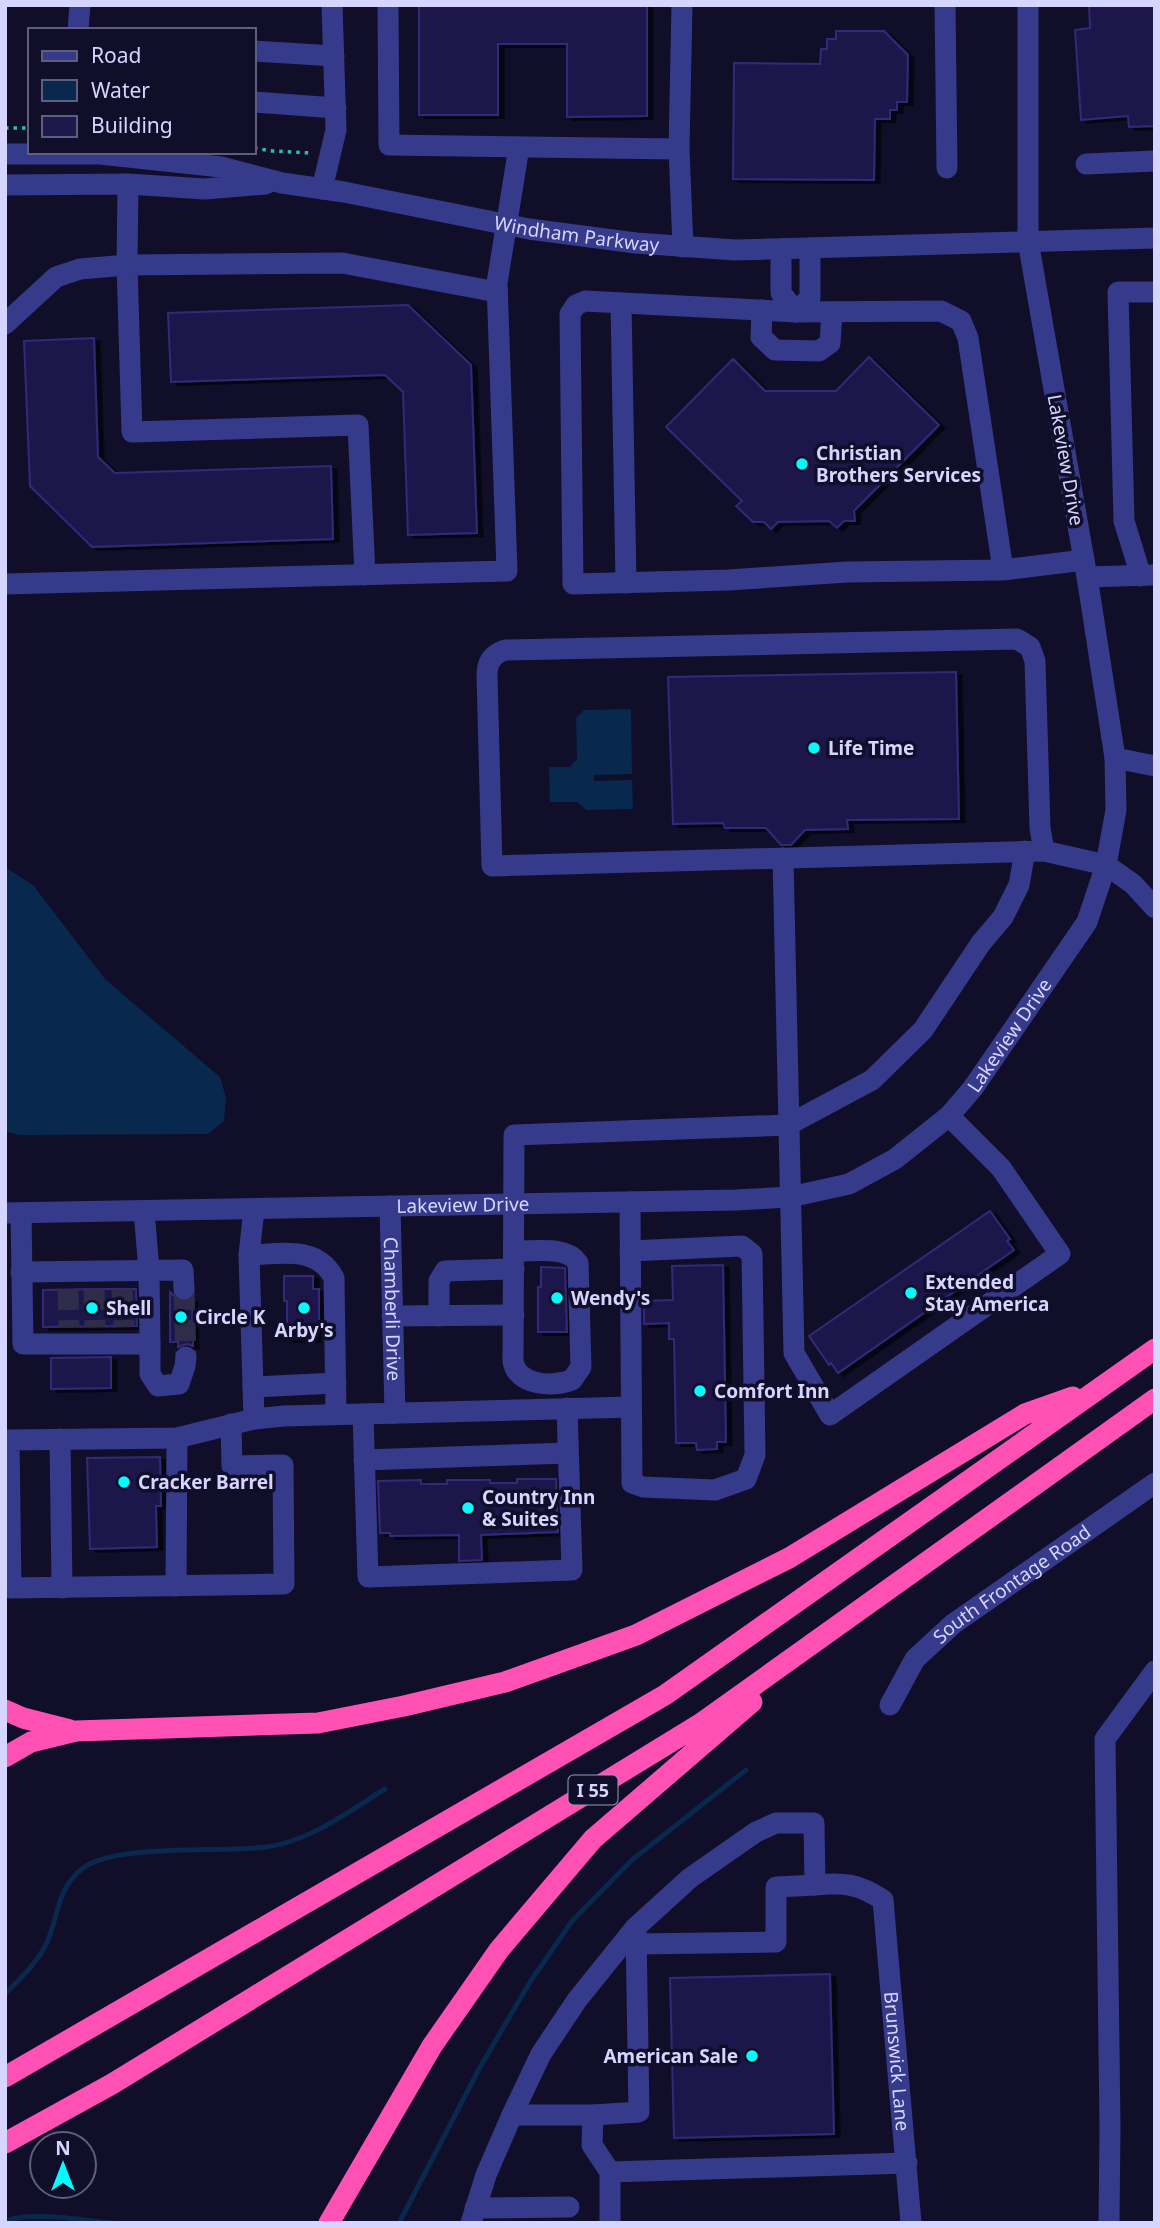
<svg xmlns="http://www.w3.org/2000/svg" width="1160" height="2228" font-family="'Noto Sans',sans-serif">
<defs>
<filter id="shadow"><feDropShadow dx="5.5" dy="3" stdDeviation="0" flood-color="#0009"/></filter>
</defs>
<rect width="100%" height="100%" fill="#100e28"/>
<path fill="#09284d" d="M631,709L632,774L594,775V781L632,780L633,809L586,810L577,802H550L549,767H570L577,759L576,718L584,710Z
M5,869H8L33,885L105,979L220,1077L226,1098L224,1121L208,1134L19,1135L5,1131Z"/>
<g fill="none" stroke-linecap="round" stroke-linejoin="round">
<path stroke="#09284d" stroke-width="5" d="M5,1994C20,1979 40,1960 48,1940C59,1913 57,1889 82,1869C114,1843 223,1853 266,1847C309,1842 349,1811 385,1789
M5,2222C26,2210 87,2221 112,2223
M399,2223L479,2069L530,1982L572,1921L632,1860L746,1770"/>
</g>
<path fill="#1e194b" stroke="#322978" stroke-width="2" filter="url(#shadow)" d="M419,5H647V116L567,117V44H498V115H419Z
M1089,5H1155V126L1129,127L1128,116L1081,120L1075,30L1090,28Z
M836,31H884L908,55L907,102H897V110H890V119H875L874,180L733,179L734,63L820,64L821,49H827V39H836Z
M408,305L471,365L477,533L408,535L403,392L385,375L171,382L168,313Z
M94,338L98,457L115,473L331,466L333,539L92,547L30,486L24,341Z
M869,357L939,425L854,511L855,521H844L837,528L829,521L778,522L771,529L764,522H753L736,506L742,501L666,427L733,359L765,391H836Z
M956,672L959,819L847,820L848,829L805,830L791,845H781L766,828H725L723,823L673,824L668,677Z
M990,1211L1010,1239L1007,1241L1014,1250L838,1373L831,1363L829,1365L809,1336Z
M723,1265L726,1442H717V1449L697,1450L696,1443H676L674,1339H669V1323L644,1324V1301L673,1300L672,1266Z
M541,1267L565,1268L567,1332H538V1287H541Z
M284,1276H313V1289H319V1331H315V1339H287V1301H284Z
M94,1289H136L137,1326L43,1327V1290Z
M170,1292L179,1301L185,1302L192,1299L193,1346L187,1344L178,1347V1342H170Z
M111,1357V1388L51,1389V1358Z
M160,1457L161,1506H156L157,1547L90,1549L87,1458Z
M517,1479H556L558,1532L481,1535L482,1560L459,1561V1535L390,1536V1533H380L378,1481L421,1480V1484H447V1480H490V1483H517Z
M830,1974L834,2134L674,2138L670,1978Z"/>
<g fill="none" stroke-linecap="round" stroke-linejoin="round">
<path stroke="#2e2c48" stroke-width="21" stroke-dasharray="21 10" stroke-linecap="butt" d="M68,1289L69,1327
M94,1289L95,1327
M122,1289L124,1327
M184,1289L186,1357"/>
<path stroke="#27c1aa" stroke-width="3.5" stroke-dasharray="3.5 5" stroke-linecap="butt" d="M5,128H30
M254,148L272,151L311,153"/>
<g stroke="#363a8a" stroke-width="21">
<path d="M388,5L389,145L679,149L682,5"/>
<path d="M945,5L947,168"/>
<path d="M78,30L80,5"/>
<path d="M254,51L334,56"/>
<path d="M254,102L336,108"/>
<path d="M679,149L683,247"/>
<path id="s1" d="M5,154H100L221,167L282,183L344,192L529,229L636,243L735,250L1155,238"/>
<path d="M1086,164L1155,161"/>
<path d="M5,185L128,184L205,189L266,184"/>
<path d="M322,189L336,130L332,5"/>
<path d="M781,249V293L796,312L810,298V248"/>
<path d="M621,303L626,583"/>
<path d="M762,310L761,337L775,350L819,351L830,343L832,312"/>
<path d="M5,324L56,277L80,269L127,265L128,184"/>
<path d="M1003,570L847,572L729,580L573,584L570,314L576,305L585,301L796,312L941,311L961,321L968,338L1003,570L1084,560"/>
<path d="M365,575L358,425L132,432L127,265L342,263L497,292"/>
<path d="M1141,576L1124,521L1118,292H1155"/>
<path d="M1087,577L1153,575"/>
<path d="M5,584L507,571L497,283L519,147"/>
<path d="M1115,758L1155,766"/>
<path d="M1044,851L1040,828L1035,661L1030,647L1017,639L505,650C493,654 487,662 487,675L492,866L1044,851L1106,865L1133,884L1155,908"/>
<path d="M783,858L794,1353L830,1415L1060,1254L1001,1168L949,1116"/>
<path d="M630,1202L632,1483L643,1487L715,1490L746,1479L755,1455L752,1254L742,1246L630,1251"/>
<path id="s2" d="M390,1206L395,1413"/>
<path d="M254,1209L249,1255L254,1419"/>
<path id="s3" d="M5,1213L736,1200L790,1197L849,1184L895,1159L949,1116L973,1088L1087,922L1106,865L1116,810L1115,758L1088,583L1028,241V5"/>
<path d="M21,1213L23,1344H150L149,1270L144,1211"/>
<path d="M514,1251C533,1252 566,1245 578,1263L581,1367L572,1380C552,1387 517,1386 513,1361L514,1135L788,1125L872,1080L923,1030L981,943L1003,917L1019,885L1025,851"/>
<path d="M249,1255C281,1254 317,1245 334,1278L336,1414"/>
<path d="M21,1272L183,1270L184,1289"/>
<path d="M392,1316L514,1315"/>
<path d="M439,1316V1281L445,1271L514,1269"/>
<path d="M150,1344V1374L158,1386L179,1384L185,1366L186,1357"/>
<path d="M253,1387L336,1383"/>
<path d="M363,1414L368,1577L572,1570L567,1408"/>
<path d="M231,1424L232,1466L283,1465L284,1584L11,1588L9,1440L177,1438L254,1419L284,1416L631,1407"/>
<path d="M60,1439L62,1588"/>
<path d="M364,1460L568,1453"/>
<path d="M176,1586L177,1438"/>
<path id="s4" d="M890,1705L915,1659L953,1624L1155,1483"/>
<path d="M636,1944L776,1942V1887L815,1885"/>
<path id="s5" d="M512,2115L541,2054L577,2000L635,1928L690,1878L756,1832L776,1823H814L815,1885C844,1882 859,1884 883,1900L911,2223"/>
<path d="M593,2115L639,2112L636,1930"/>
<path d="M610,2172L907,2163"/>
<path d="M610,2172V2223"/>
<path d="M475,2208L569,2207"/>
<path d="M471,2223L486,2175L512,2115H593L592,2145L610,2172"/>
<path d="M1109,2223L1110,2127L1105,1739L1155,1671"/>
</g>
<path stroke="#ff50b4" stroke-width="21" d="M5,1710L23,1718L70,1730
M5,1757L31,1742L76,1731L318,1723L404,1706L505,1682L636,1635L789,1558L1025,1414L1073,1397
M5,2077L665,1695L1155,1349
M5,2143L112,2084L700,1724L1155,1399
M329,2223L432,2046L499,1950L593,1839L752,1702"/>
</g>
<g fill="#01fcff" stroke="#100e28" stroke-width="2.5">
<circle cx="802" cy="464" r="7"/>
<circle cx="814" cy="748" r="7"/>
<circle cx="911" cy="1293" r="7"/>
<circle cx="557" cy="1298" r="7"/>
<circle cx="92" cy="1308" r="7"/>
<circle cx="304" cy="1308" r="7"/>
<circle cx="181" cy="1317" r="7"/>
<circle cx="700" cy="1391" r="7"/>
<circle cx="124" cy="1482" r="7"/>
<circle cx="468" cy="1508" r="7"/>
<circle cx="752" cy="2056" r="7"/>
</g>
<g text-anchor="middle" dominant-baseline="central" stroke-width="7" stroke-linejoin="round" paint-order="stroke">
<rect fill="#100e28" stroke="#9b99be" stroke-width="2" x="568.5" y="1775.5" width="49" height="29" rx="5"/>
<g font-size="18" font-weight="bold" fill="#d6d5ff">
<text x="593" y="1790">I 55</text>
</g>
<g font-size="19" fill="#d6d5ff" stroke="#100e28">
<text stroke="none"><textPath href="#s1" startOffset="579">Windham Parkway</textPath></text>
<text transform="translate(1066 460) rotate(80)">Lakeview Drive</text>
<text stroke="none"><textPath href="#s3" startOffset="1068">Lakeview Drive</textPath></text>
<text stroke="none"><textPath href="#s3" startOffset="458">Lakeview Drive</textPath></text>
<text stroke="none"><textPath href="#s2" startOffset="103">Chamberli Drive</textPath></text>
<text stroke="none"><textPath href="#s4" startOffset="175">South Frontage Road</textPath></text>
<text stroke="none"><textPath href="#s5" startOffset="735">Brunswick Lane</textPath></text>
</g>
<g font-size="19" font-weight="bold" fill="#d6d5ff" stroke="#100e28" text-anchor="start">
<text x="816" y="453">Christian<tspan x="816" dy="22">Brothers Services</tspan></text>
<text x="828" y="748">Life Time</text>
<text x="925" y="1282">Extended<tspan x="925" dy="22">Stay America</tspan></text>
<text x="571" y="1298">Wendy's</text>
<text x="106" y="1308">Shell</text>
<text x="195" y="1317">Circle K</text>
<text x="304" y="1330" text-anchor="middle">Arby's</text>
<text x="714" y="1391">Comfort Inn</text>
<text x="138" y="1482">Cracker Barrel</text>
<text x="482" y="1497">Country Inn<tspan x="482" dy="22">&amp; Suites</tspan></text>
<text x="738" y="2056" text-anchor="end">American Sale</text>
</g>
</g>
<rect width="1160" height="2228" fill="none" stroke="#d6d5ff" stroke-width="14"/>
<rect x="28" y="28" width="228" height="126" fill="#100e28" stroke="#5f5e7e" stroke-width="2"/>
<rect x="42" y="51" width="35" height="10" fill="#363a8a" stroke="#5f5e7e" stroke-width="2"/>
<text x="91" y="63" font-size="21" fill="#d6d5ff">Road</text>
<rect x="42" y="80" width="35" height="21" fill="#09284d" stroke="#5f5e7e" stroke-width="2"/>
<text x="91" y="98" font-size="21" fill="#d6d5ff">Water</text>
<rect x="42" y="116" width="35" height="21" fill="#1e194b" stroke="#5f5e7e" stroke-width="2"/>
<text x="91" y="133" font-size="21" fill="#d6d5ff">Building</text>
<g transform="translate(63 2165)"><circle r="33" fill="#100e28" stroke="#5f5e7e" stroke-width="2"/>
<path d="M0-5L12 26L0 18L-12 26Z" fill="#01fcff"/>
<text y="-10" font-size="19" font-weight="bold" text-anchor="middle" fill="#d6d5ff">N</text>
</g>
</svg>
